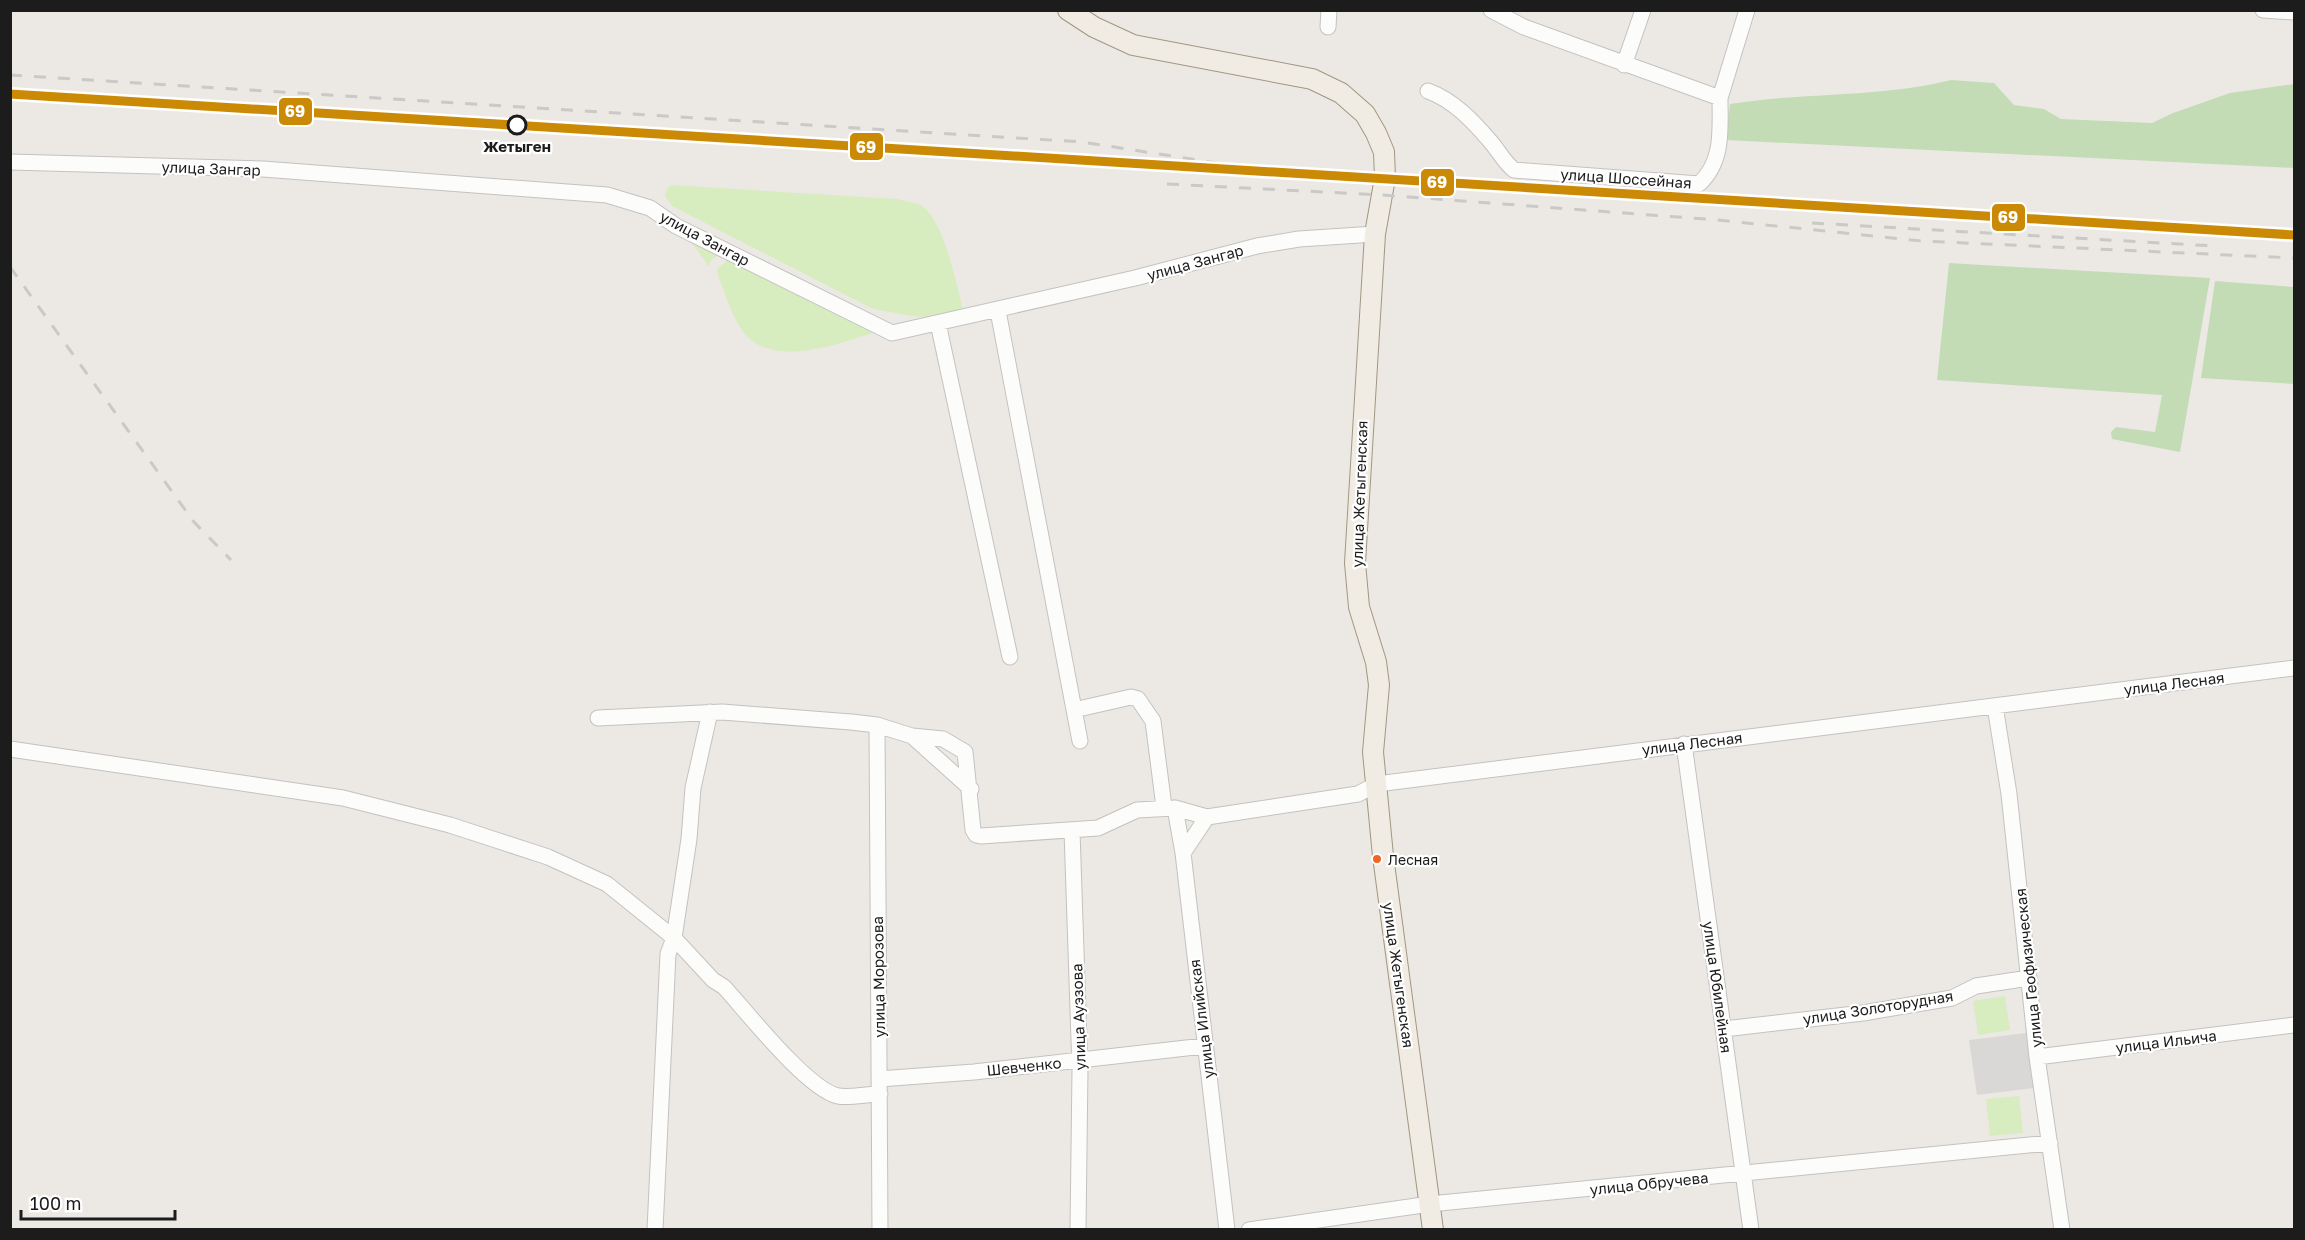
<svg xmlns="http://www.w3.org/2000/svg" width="2305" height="1240" font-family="'Golos Text',sans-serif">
<rect width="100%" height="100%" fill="#ece9e4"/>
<path fill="#dad8d6" d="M2034,1032L2041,1087L1977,1095L1969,1040Z"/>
<path fill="#d7ecbf" d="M671,185L897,199C904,201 914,202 920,205C943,216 957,286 963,310L940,316L918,317L873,309L672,206L665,196L667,189Z
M688,237L724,252L711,260L709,267Z
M728,260L875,332C842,343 781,366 750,339C733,324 726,294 717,273L718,268Z
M2005,996L2010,1030L1978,1035L1973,1001Z
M2019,1096L2023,1133L1990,1136L1986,1099Z"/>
<path fill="#c3dcb6" d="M1951,80L1994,83L2014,105L2044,109L2061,119L2152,123L2173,113L2230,93L2294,84V168L1726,140L1730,104C1804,92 1878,98 1951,80Z
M1949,263L2210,278L2180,452L2112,439L2111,432L2116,427L2155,432L2162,395L1937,380Z
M2215,281L2294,287V384L2201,378Z"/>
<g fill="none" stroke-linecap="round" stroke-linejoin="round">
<g stroke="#c4c2c0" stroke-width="17">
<path id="minor" d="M2263,10L2294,12
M1328,27L1329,10
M1624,65L1643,10
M1428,91C1453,100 1473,121 1490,141C1499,151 1503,161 1514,170L1699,184C1724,161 1720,129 1720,98L1524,27L1491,10
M1720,98L1747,10
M10,162L263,169L607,195L650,208L676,226L892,333L1135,278L1257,246L1299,239L1375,234
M998,311L1080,741
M938,323L1010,657
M1995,706L2009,794L2037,1057L2062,1230
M1074,710L1131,697L1138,699L1153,721L1164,807
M598,718L722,712L851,722L877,725L912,736L943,739L965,752L973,830L976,835L981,836L1098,828L1137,810L1175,808L1207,817L1358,794L1377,784L2294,668
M877,725L880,1230
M912,736L971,789
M1684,744L1751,1230
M10,749L343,798L450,825L548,857L607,884L674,938L713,980L724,987C747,1012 807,1089 838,1096C851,1098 867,1094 880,1094
M1175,808L1183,853L1227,1230
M1072,831L1080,1070L1078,1230
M1183,853L1207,817
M1724,1029L1863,1013L1952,998L1976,986L2029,978
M2037,1057L2294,1025
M879,1079L974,1072L1204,1046
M655,1230L668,954L674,938L689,839L693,788L710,712
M1249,1230L1430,1204L2050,1143"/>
</g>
<g stroke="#a19781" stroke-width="22">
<path id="major" d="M1068,10L1094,27L1133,45L1312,79L1341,93L1365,114L1376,133L1384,152L1385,178L1375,234L1355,563L1359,607L1376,662L1379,685L1373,752L1383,856L1433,1230"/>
</g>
<use href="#minor" stroke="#fcfcfb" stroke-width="15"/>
<use href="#major" stroke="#f0ebe3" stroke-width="20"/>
<path stroke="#c9c9c8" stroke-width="3" stroke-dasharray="12 12" stroke-linecap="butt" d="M10,75L1082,142L1281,173
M1167,184L1382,195L1718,220L1922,241L2294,258
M1812,223L2214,246
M10,267L194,522L231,560"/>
<g stroke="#fff" stroke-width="14">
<path id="rail-1" d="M10,94L2294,235"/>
</g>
<use href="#rail-1" stroke="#cb8a06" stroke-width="9"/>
</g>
<circle fill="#fff" stroke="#1c1c1c" stroke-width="3" cx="517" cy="125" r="9"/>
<circle fill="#f26522" stroke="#fff" stroke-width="2" cx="1377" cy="859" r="5"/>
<g text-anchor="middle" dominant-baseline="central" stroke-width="4.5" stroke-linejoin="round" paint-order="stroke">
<g font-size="14" fill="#1c1c1c" stroke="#fff" text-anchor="start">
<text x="1388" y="859">Лесная</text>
</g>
<g font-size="15" font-weight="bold" fill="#1c1c1c" stroke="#fff">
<text x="517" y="146">Жетыген</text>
</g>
<g font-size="15" fill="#1c1c1c" stroke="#fff">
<text transform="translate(211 168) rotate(2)">улица Зангар</text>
<text transform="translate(1626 178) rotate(4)">улица Шоссейная</text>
<text transform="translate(705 238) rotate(28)">улица Зангар</text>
<text transform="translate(1195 262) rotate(-15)">улица Зангар</text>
<text transform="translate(1359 494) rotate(-88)">улица Жетыгенская</text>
<text transform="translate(2174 683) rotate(-7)">улица Лесная</text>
<text transform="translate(1692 743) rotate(-7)">улица Лесная</text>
<text transform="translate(2028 968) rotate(-96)">улица Геофизическая</text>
<text transform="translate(1399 975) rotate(82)">улица Жетыгенская</text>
<text transform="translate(878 977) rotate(-91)">улица Морозова</text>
<text transform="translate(1718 987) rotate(82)">улица Юбилейная</text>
<text transform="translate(1878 1007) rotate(-9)">улица Золоторудная</text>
<text transform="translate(1078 1017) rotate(-92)">улица Ауэзова</text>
<text transform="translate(1201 1019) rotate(-97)">улица Илийская</text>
<text transform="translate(2166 1041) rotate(-7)">улица Ильича</text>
<text transform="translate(1024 1066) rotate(-6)">Шевченко</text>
<text transform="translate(1649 1183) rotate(-6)">улица Обручева</text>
</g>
</g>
<g stroke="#fff" stroke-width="2">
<rect x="278" y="97" width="35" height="29" rx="6" fill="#cb8a06"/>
<rect x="849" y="132" width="35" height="29" rx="6" fill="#cb8a06"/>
<rect x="1420" y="168" width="35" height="29" rx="6" fill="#cb8a06"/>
<rect x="1991" y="203" width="35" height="29" rx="6" fill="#cb8a06"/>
</g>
<g font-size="16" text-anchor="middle" font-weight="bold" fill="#fff">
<text x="295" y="117">69</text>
<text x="866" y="153">69</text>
<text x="1437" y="188">69</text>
<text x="2008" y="223">69</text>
</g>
<rect width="2305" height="1240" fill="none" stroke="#1c1c1c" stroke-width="24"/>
<path d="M21 1210v9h154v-9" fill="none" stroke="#1c1c1c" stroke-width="3"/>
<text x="30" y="1210" font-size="18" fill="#1c1c1c" stroke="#ffffff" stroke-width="4.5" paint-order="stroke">100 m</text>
</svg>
